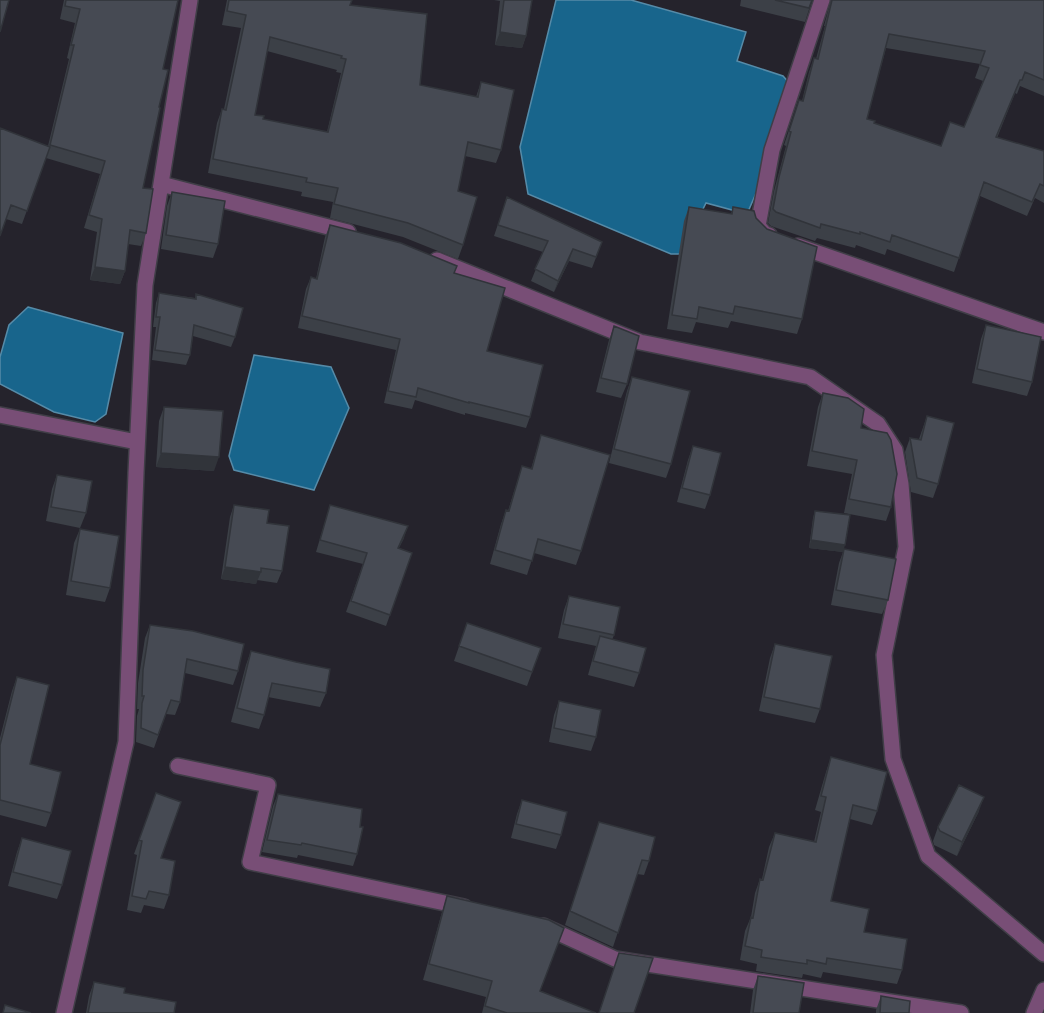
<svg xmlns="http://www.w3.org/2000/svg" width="1044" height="1013" font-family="Roboto,sans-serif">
<rect width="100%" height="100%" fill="#25232c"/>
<path fill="#18658c" stroke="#568ba8" stroke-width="1.5" d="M556,0H631L746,32L737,61L783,76L799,94L747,214L706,203L681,254H671L528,194L520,147Z
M28,307L123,333L106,414L95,422L54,412L0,384V357L9,325Z
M254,355L331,367L349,408L314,490L234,470L229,456Z"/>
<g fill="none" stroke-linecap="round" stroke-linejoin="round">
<g stroke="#403e47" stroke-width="18">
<path id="minor" d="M161,184L348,232
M769,235L765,234L758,226L772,150L822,0
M798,246L1044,332
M437,260L640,342L810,377L878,424L895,450L901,484L906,547L884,655L893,759L928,856L1044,954
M0,415L137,442
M178,766L268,785L250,862L464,907
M543,926L615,959L961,1013
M64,1013L126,742L136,473L145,285L190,0
M1034,1013L1044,990"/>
</g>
<use href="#minor" stroke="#784e76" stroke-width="15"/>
</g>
<path fill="#3c4047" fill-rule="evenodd" d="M64,0H178L163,69L159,107L143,188L146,233L141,246L128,244L125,271L120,284L90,280L97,232L84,228L100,174L46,158L22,224L6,219L0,128L48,146L69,59L67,58L75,23L60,19Z
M227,0H352L350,5L420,85L476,97L481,82L501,150L496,163L465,156L458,191L463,245L458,259L403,237L330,218L333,202L301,196L302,192L208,173L217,123L222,109H224L241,28L222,25ZM267,51L337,70L336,72L341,73L327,132L263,119L255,115Z
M494,0H532L526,36L522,48L495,45L500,1Z
M741,0H812L805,22L740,6Z
M831,0H1044V96L1020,86L1017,94L1015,93L997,138L1044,151V203L1035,198L1027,216L980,196L954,272L887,249L885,255L856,245L855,248L817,238L815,241L771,226L768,223L774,191L786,146L784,145L799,100L802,101L809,72L814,58L816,59L825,26H824ZM886,48L980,64L975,78L983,81L964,127L941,146L874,123L867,119Z
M172,192L218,244L213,258L161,249L167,206Z
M507,197L602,242L592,268L569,261L554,292L531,281L543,252L494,236Z
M689,207L731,214L733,207L756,218L802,319L797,334L731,321L728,328L696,322L692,333L667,329L684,221Z
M330,225L454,273L487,351L530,417L526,428L465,413V415L415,400L412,409L384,403L396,350L298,328L306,289L311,277L316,279L325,237Z
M159,293L195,298L196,294L235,337L231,347L193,336L190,355L186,365L152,360L156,327H153L156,303Z
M986,325L1032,382L1027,396L972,383L981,339Z
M614,326L627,384L621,398L596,392L609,340Z
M632,377L671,464L666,478L609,463L627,391Z
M823,393L861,428L891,507L886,521L844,513L852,474L807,466L818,407Z
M164,407L214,471L156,467L159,421Z
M927,416L938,484L933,498L911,492L905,452L910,438L919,439Z
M541,435L581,551L576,565L534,553L527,575L490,564L501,524L506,510L508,511L522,466L531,469Z
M693,446L710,495L705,509L677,502L688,460Z
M57,475L86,513L80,528L46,521L52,489Z
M234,505L267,523L282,571L277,583L257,580L256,584L221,579L230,517Z
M330,505L404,538L399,548L412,553L386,626L346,612L363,564L316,552Z
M815,511L844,549L888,600L882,614L831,605L839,563L843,552L809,548L813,518Z
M80,529L110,588L105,602L66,595L74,543Z
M569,596L614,635L612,640L639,673L634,687L588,675L596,646L558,638L564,610Z
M467,623L541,648L527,686L454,661Z
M150,625L238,671L233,685L185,673L180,702L175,715L166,714L154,748L136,742L137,716L139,709H137L138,683L145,638Z
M775,644L820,709L815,723L759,711L770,658Z
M251,651L326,693L320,707L268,697L264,715L259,729L231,722L246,665Z
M17,677L30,764L51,813L46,827L0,815V738L12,691Z
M559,701L596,737L591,751L549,742L554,715Z
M831,757L877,811L872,825L850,819L831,901L902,970L897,984L823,972L821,978L803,974L802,978L756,971L757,964L740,960L745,931L751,917L755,893L760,879H762L769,847L775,833L814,842L821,812L815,810L826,772Z
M156,793L161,858L169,895L164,909L144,905L141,913L127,910L137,855L134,854Z
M278,794L357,854L353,866L298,855L297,858L262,852L273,806Z
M522,800L561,835L556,849L511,838L517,814Z
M979,811L957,856L934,845L933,841L938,827Z
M599,822L649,861L644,875L637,874L613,947L565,925Z
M22,838L62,885L57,899L8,886L17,852Z
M447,896L540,991L596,1013H482L486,997L423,980L442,912Z
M758,976L799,1013H750L753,990Z
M94,982L124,993L174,1013H86L89,996Z
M881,996L909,1013H876V1010Z"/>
<path fill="#31343a" d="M500,32L526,36L522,48L495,45Z
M573,249L569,261L554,292L558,281Z
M95,267L125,271L120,284L90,280Z
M161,453L219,457L214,471L156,467Z
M408,526L404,538L393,559Z
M811,540L845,545L843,552L809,548Z
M225,567L261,572L256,584L221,579Z
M984,797L979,811L957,856L962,842Z"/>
<path fill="#464a53" stroke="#31343a" stroke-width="1.5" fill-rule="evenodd" d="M0,0H9L0,32Z
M66,0H178L163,69L168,70L159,107L160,108L143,188L153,189L146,233L130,230L125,271L95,267L102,219L89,215L105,161L50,145L74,45H71L80,9L65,6Z
M229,0H352L350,5L427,14L420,85L478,97L481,82L514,90L501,150L468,142L458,191L477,197L463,245L408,223L334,204L338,188L306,182L307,178L213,159L222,109L226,110L246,15L227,11ZM270,37L342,56L341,58L346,59L328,132L263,119L264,116L255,115Z
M504,0H532L526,36L500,32Z
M775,0H812L809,8Z
M832,0H1044V80L1025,72L1022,80H1020L996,137L1044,151V186L1040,184L1032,202L984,182L959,258L892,235L890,242L860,232V234L821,224L820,228L776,212L773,209L779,177L791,132L789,131L799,100L803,101L814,58L818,59ZM889,34L985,51L980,65L989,68L964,127L950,122L941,146L874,123L875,121L867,119Z
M0,128L50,147L27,211L11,205L0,236Z
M172,192L225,201L218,244L166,235Z
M507,197L602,242L596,257L573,249L558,281L535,269L548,241L498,225Z
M689,207L732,214L733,207L754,211L756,218L767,229L817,247L802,319L735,306L733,314L699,307L697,319L672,315Z
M330,225L401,243L457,266L454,273L505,288L487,351L543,365L530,417L469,402V403L418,388L416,397L388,391L400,339L302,316L311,277L317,279Z
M159,293L196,299V294L243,308L235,337L194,325L190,355L155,350L160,317H156Z
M986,325L1041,337L1032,382L977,369Z
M614,326L639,336L627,384L601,378Z
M632,377L690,391L671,464L614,449Z
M823,393L848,398L864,409L861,428L887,433L891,440L897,474L891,507L849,499L857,460L812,451Z
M164,407L223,411L219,457L161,453Z
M927,416L954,423L938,484L917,478L910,438L921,440Z
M541,435L610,455L581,551L538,539L532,561L495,550L506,510L509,511L522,466L532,469Z
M693,446L721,453L710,495L682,488Z
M57,475L92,481L86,513L51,507Z
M234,505L269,510L267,523L289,526L282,571L261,568V572L225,567Z
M330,505L408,526L398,548L412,553L390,615L351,601L367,553L320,540Z
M815,511L850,515L845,545L811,540Z
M80,529L119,536L110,588L71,581Z
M844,549L896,559L888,600L836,590Z
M569,596L620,607L614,635L563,624Z
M467,623L541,648L532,672L459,646Z
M150,625L193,631L244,644L238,671L187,659L180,702L171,700L158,735L141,728L142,703L144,696H142L143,670Z
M600,636L646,648L639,673L593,661Z
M775,644L832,656L820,709L764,697Z
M251,651L296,662L330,669L326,693L272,683L264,715L237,708Z
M17,677L49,685L30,764L61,772L51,813L0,800V745Z
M559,701L601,710L596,737L554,728Z
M831,757L887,772L877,811L853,805L831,901L869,909L864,932L907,939L902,970L827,958L826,964L807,960V964L761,957L762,950L745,946L751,917L753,918L760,879L763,880L775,833L816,842L826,797L821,796Z
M959,785L984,797L962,842L940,831L938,827Z
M156,793L181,802L161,858L175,861L169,895L149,891L146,899L132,896L142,841L139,840Z
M278,794L362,809L360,827H363L357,854L302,843L301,845L267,840Z
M522,800L567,812L561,835L516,824Z
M599,822L655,837L649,861L642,860L618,933L570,911Z
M22,838L71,851L62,885L13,872Z
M447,896L549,920L564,928L540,991L596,1013H507L485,1006L492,981L429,964Z
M619,953L653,958L634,1013H599Z
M758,976L804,983L799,1013H753Z
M94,982L125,988L124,993L176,1002L174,1013H88Z
M881,996L910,1001L909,1013H880Z
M5,1005L31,1013H3Z"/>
</svg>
